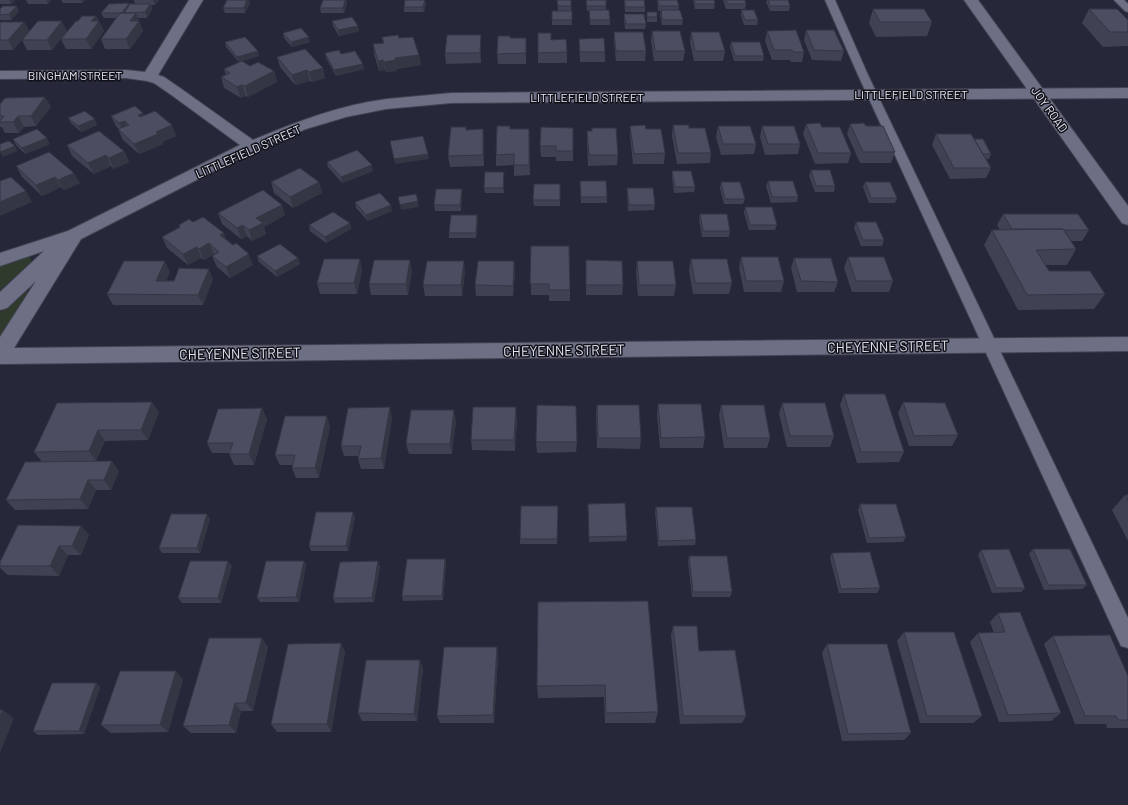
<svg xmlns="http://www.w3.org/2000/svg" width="1128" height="805" font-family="Barlow,sans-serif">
<rect width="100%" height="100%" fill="#262739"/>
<path fill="#2f392c" d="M22,256L30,257L32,263L0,290V267Z
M27,291L29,293L0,340V312Z"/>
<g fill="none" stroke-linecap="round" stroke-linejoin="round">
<g stroke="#424352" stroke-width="2">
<path id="lane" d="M825,0H835L868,75L1128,618V648L1121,646L858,75Z
M1114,0H1124L1128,4V12L1125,11Z"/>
</g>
<g stroke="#424352" stroke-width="2">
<path id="street" d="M189,0H203L158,75L164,77L180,88L253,140C296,122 340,105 387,99C408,97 430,95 451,93L1128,88V98L451,103L386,109L346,117L306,129L257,149L81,239L14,348L1128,337V351L0,364V337L36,281L7,308L0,310V292L44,251L0,266V253L68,231L240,145L170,94L154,83L147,81L126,78L0,79V71L126,70L145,72Z"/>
</g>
<g stroke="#424352" stroke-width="2">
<path id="secondary" d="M964,0H978L1128,206V225L1122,223Z"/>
</g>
<use href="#lane" fill="#6d6f85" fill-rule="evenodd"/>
<use href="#street" fill="#6d6f85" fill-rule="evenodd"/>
<use href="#secondary" fill="#6d6f85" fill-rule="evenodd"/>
</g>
<path fill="#404253" d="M0,0H15L11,4H0Z
M26,0H51L48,4H28Z
M61,0H85L82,3H63Z
M134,0H159L155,5H151L152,9L147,18H138L143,31L130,49H105L101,39L116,18H104L101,13L129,3L130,5L135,4Z
M346,0L347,3L344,13H321L320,8Z
M557,0H571L572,25H552V11H558Z
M586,0L606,6V10L610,20V25H590L589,11H587Z
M624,0H644L645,7V12H625Z
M657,0H677L679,6L678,10L683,20L682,25H662L660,15L661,11H658Z
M693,0H714L715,4L714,9H695Z
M723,0H745L746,4L745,9H726Z
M767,0L790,6L789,11H770L766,2Z
M250,3L245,13H225L223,8Z
M426,3L424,12H404V7Z
M0,9L19,11L11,20H0Z
M873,9L932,22L927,36L876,37L869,23Z
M1089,9L1128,20V46L1103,47L1082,23Z
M741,10L758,20L757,25H744L741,15Z
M647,12L657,17V22H647Z
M624,14L646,24L645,29H625L624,19Z
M96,16L104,31L91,49H66L61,39L78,21Z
M332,21L359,31L339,36L333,26Z
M0,22H24L29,31H67L52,50H27L22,40L13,50H0Z
M806,30L844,51L841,61L812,60L804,40Z
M652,31L685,51L683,61H654L651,41Z
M767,31L804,52L802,62H791L790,60H772L765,41Z
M614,32L646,51L645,61H616L614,42Z
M691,32L725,51L723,61H694L690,42Z
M283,33L310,42L292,47L284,38Z
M538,33L551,40L567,52V63H538Z
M382,37L399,38L419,55L421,65L397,69V71L386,72L385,70L379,71L374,54L373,44L383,43Z
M526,38V64H498L497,54Z
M579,39L605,52V62H580Z
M225,42L258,51L259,56L242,61L250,66L274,71L277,82L248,97L246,96L241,98L224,88L221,77L226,75L224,69L239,62L226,47Z
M731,42L764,56L763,61H734L730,47Z
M481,45V63L446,64L445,53Z
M325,53L364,69L336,76L326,58Z
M277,57L325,78L312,82L310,81L295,85L280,67Z
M45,97L51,107L36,126L24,127L19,133H5L2,127H0V104Z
M111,116H144L176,136L162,142L163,144L139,154L123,140L118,129H119L116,126Z
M68,118L97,125L81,132L71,123Z
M806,124L822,127L851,153L848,163L815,164L803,134Z
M850,124L866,126L895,152L891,163H860L847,134Z
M673,125L711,153L710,163L677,164L672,136Z
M630,126L646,129L665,153L664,164H633L630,136Z
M718,126L756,144L754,154L721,155L716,137Z
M762,126L800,144L798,154L765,155L760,137Z
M573,128V161H556V157H541L540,146Z
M483,129L484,140V166L450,167L448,156L466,130Z
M510,129H529L530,175L514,176V165L496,166V155Z
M587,131L618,155L617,165L588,166L587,142Z
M936,134L974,139L991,154L989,159H986L991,168L986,178L950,179L932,145Z
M13,139L50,144L25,154L16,145Z
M67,145L124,151L129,162L114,169L111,166L94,174L72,156Z
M327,162L373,171L342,183L328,167Z
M16,166L80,183L64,190L61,187L42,196L22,177Z
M811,170L835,186L834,192H815L809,176Z
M672,171L695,187L694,192L674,193L672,177Z
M504,172V193H485L484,188Z
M580,181L607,197V203H581Z
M768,181L798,197L797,202L771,203L766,186Z
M271,182H319L322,193L293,208L274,193Z
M721,182L745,199L743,204H724L720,188Z
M865,182L897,198L895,203H869L863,187Z
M560,184V206H534L533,200Z
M627,188L655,205L654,210L628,211L627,194Z
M462,194L461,211H435L434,205Z
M355,202L392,211L368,221L356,208Z
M745,207L777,225L775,230H749L744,213Z
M218,213L285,215L264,227L266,234L252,241L247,236L241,239L222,224Z
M700,214L730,231L729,237H702L699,219Z
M1003,214L1089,230L1082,241H1071L1076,249L1067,265H1045L1049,271L1105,294L1094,309L1018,310L984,245L992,230H1000L997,225Z
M478,221L476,238H449V233Z
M193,222L227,240L253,265L230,278L217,267L212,256L214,255V254L204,260L201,258L188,265L167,248L162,237Z
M856,222L884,240L882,246H861L854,228Z
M350,223L351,229L326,243L310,231L309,225Z
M531,246L570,290V301H549V295H531Z
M257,256L298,258L300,264L277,277L259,262Z
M741,257L784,281L781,292H744L739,268Z
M848,257L893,281L889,292H852L844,268Z
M794,258L838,282L834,292H797L791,268Z
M691,259L732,283L729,294H693L689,270Z
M586,260L623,285L622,295H586Z
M514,261L515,272L513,296H476L475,285Z
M637,261L676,285L674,296H638L636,272Z
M362,270L357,294H320L317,283Z
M412,271L408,295H371L369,284Z
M170,272L166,281L213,279L203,305H113L107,294Z
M465,272L462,296H425L423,285Z
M844,394L904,452L899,462L857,463L840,405Z
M903,402L958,435L952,446H909L898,413Z
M57,403L159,412L148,440L105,441L96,461L119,471L111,490H96L88,509L15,510L6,500L42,462L34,452Z
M782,403L834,436L830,447H787L779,414Z
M658,404L705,437L703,448H660L657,415Z
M597,405L641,438L640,449L597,448L596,415Z
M721,405L770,438L767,448H724L719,415Z
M262,408L267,419L254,465H234L229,454V453H212L207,443Z
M517,417L515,451L472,450L471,440Z
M392,418L384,469H361L358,459L359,456H344L341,446Z
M456,420L452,454H409L406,444Z
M330,426L319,478H296L292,468L293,465H280L275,455Z
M536,442H577L576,452L537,453Z
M1125,495H1128V541L1112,510Z
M588,504L627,536L626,541L589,542Z
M860,504L906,537L903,542L867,543L858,510Z
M558,506L557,544H520V539Z
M656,507L696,540L695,545L658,546L655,512Z
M353,512L355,517L348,551H311L309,546Z
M210,519L200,553H162L159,548Z
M81,526L89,535L81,555H68L59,576L8,575L0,568V562Z
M1033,549L1087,585L1082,589L1044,590L1029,554Z
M981,550L1025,588L1021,592L992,593L978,555Z
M832,553L880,588L877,593H839L830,558Z
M689,556L732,592L730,597H692L688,561Z
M445,559L446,564L443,600L403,601L402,596Z
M304,561L306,565L299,602H260L257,598Z
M232,566L221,603H182L178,598Z
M380,566L374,602L335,603L333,598Z
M538,602L658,712L655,723H605L604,697L538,698L537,686Z
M998,613L1061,713L1051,721L999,722L970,642L978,633H994L990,622Z
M673,626L699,651L746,716L742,723L680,724L671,635Z
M904,632L982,716L973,723H920L897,641Z
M1053,636L1128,676V728H1107L1106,724H1075L1044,644Z
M341,643L345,652L331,732H277L271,724Z
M827,644L911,733L904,740L842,741L822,653Z
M268,647L253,711H241L236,733H191L183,726Z
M497,647L498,656L494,723H440L437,716Z
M423,668L417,721H362L358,713Z
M183,679L168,732L111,733L101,725Z
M96,683L100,687L84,734L38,735L33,731Z"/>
<path fill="#343644" d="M9,0H15L11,4Z
M46,0H51L48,4Z
M81,0H85L82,3Z
M153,0H159L155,5Z
M247,0H249L250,3L245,13L244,8Z
M345,0H346L347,3L344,13L343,8Z
M425,0L426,3L424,12L423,7Z
M129,3L131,8L124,13L126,16L122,13Z
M150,4L152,9L147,18L145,12Z
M17,6L19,11L11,20L9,14Z
M136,13L143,31L130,49L126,39L130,21Z
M96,16L98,22L99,21L104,31L91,49L86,39L91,21Z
M62,21L67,31L52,50L47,40Z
M24,22L29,32L13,50L8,40Z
M358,26L359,31L339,36L338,30Z
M481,35V63L480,53Z
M309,37L310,42L292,47L291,42Z
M258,51L259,56L239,62L237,57Z
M419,55L421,65L397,69V71L386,72L384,62L395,58Z
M383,60L385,70L379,71L378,61Z
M363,64L364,69L336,76L334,70Z
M323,68L325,78L312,82L309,72Z
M307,70L310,81L295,85L292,75Z
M274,71L277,82L248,97L245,86Z
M242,85L246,96L241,98L237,87Z
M45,97L51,107L36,126L31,116Z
M143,113L147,124L138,115Z
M18,116L24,127L19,133L13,122Z
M95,119L97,125L81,132L78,126Z
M125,121L130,131L124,134L119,123Z
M172,125L176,136L162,142L163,144L139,154L134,144L156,132Z
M483,129L484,140V166L483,155Z
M47,138L50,144L25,154L22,148Z
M15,146L18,151L3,157L0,152Z
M124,151L129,162L114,169L109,158Z
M428,154L429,159L395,164L394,159Z
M106,155L111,166L94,174L88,163Z
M372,165L373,171L342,183L341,177Z
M504,172V193L503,188Z
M74,173L80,183L64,190L58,180Z
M55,177L61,187L42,196L36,185Z
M319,182L322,193L293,208L290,197Z
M462,189V194L461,211L460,205Z
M26,191L32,202L0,216V202Z
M418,201L419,207L401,210L400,205Z
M282,205L285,215L264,227L266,234L252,241L249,230L256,218Z
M391,205L392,211L368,221L366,215Z
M477,215L478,221L476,238V233Z
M350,223L351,229L326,243L325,237Z
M243,225L247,236L241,239L237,228Z
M224,233L228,244L220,235Z
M209,243L214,254L204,260L199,249Z
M197,247L201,258L188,265L183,254Z
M249,254L253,265L230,278L226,267Z
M298,258L300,264L277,277L275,271Z
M360,259L362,270L357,294L354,283Z
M410,260L412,271L408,295L406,284Z
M165,261L170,272L161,291L156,281Z
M464,261L465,272L462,296L461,285Z
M514,261L515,272L513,296V286Z
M209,269L213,279L203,305L198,295Z
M152,402L159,412L148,440L141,430Z
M390,407L392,418L384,469L381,458Z
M516,407L517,417L515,451L514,440Z
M262,408L267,419L254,465L249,454Z
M454,410L456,420L452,454L450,444Z
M327,416L330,426L319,478L315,468Z
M98,430L105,441L96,461L89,451Z
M112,461L119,471L111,490L104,480Z
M88,480L96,490L88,509L80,499Z
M353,512L355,517L348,551L346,546Z
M207,514L210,519L200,553L197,548Z
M81,526L89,535L81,555L72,546Z
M59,546L68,555L59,576L50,566Z
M445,559L446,564L443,600L442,596Z
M228,561L232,566L221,603L218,598Z
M304,561L306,565L299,602L296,597Z
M378,561L380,566L374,602L372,598Z
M262,638L268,647L253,711L246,703Z
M341,643L345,652L331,732L327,724Z
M497,647L498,656L494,723L493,715Z
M420,660L423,668L417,721L414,714Z
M176,671L183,679L168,732L160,725Z
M96,683L100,687L84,734L79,731Z
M235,703L241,711L236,733L229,725Z
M3,710L14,718L0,753V718Z"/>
<path fill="#4b4d61" stroke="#343644" d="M227,0H247L244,8H223Z
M323,0H345L343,8H320Z
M405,0H425L423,7H404Z
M557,0H571V6H558Z
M586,0H606V6H587Z
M625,0H644L645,7H625Z
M658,0H677L679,6H659Z
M694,0H714L715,4H695Z
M726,0H745L746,4H727Z
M768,0H788L790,6H770Z
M129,3L122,13H101L109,4Z
M130,4H150L145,12L124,13Z
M3,6H17L9,14L0,15V9Z
M873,9H924L932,22H880Z
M1089,9H1117L1128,20V32H1110Z
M589,10H609L610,20H590Z
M661,10H680L683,20H662Z
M741,10H754L758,20H745Z
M552,11H572V20H552Z
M647,12H657V17H647Z
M120,13H136L130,21H139L126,39H101Z
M624,14H644L646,24H626Z
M82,16H96L91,21H99L86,39H61L76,21H78Z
M352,17L358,26L338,30L332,21Z
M38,21H62L47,40H22Z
M0,22H24L8,40H0Z
M301,28L309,37L291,42L283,33Z
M796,30L804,52H793L792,50H774L767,31Z
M806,30H834L844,51L814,50Z
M652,31H680L685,51H655Z
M614,32H643L646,51H616Z
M691,32H719L725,51H695Z
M538,33H551V40L566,39L567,52L538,53Z
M398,35L399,38L413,37L419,55L395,58L396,60L384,62L383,60L378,61L373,44L384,43L382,37Z
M447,35H481L480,53H445Z
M498,36H510V38H526V53L497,54Z
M245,37L258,51L237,57L225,42Z
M604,38L605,52H580L579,39Z
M731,42H760L764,56H735Z
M305,49L323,68L309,72L307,70L292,75L277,57Z
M339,50L341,54L355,51L363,64L334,70L325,53Z
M242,61L250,66L258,62L274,71L245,86L242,85L237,87L221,77L230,73L224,69Z
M45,97L31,116H18L13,122H0V121L4,116H0V104L5,98Z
M135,106L143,113L138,115L140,117L155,111L172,125L156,132L158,134L134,144L118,129L129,125L125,121L119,123L111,116Z
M85,111L95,119L78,126L68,118Z
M820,123L822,127H840L851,153H818L806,124Z
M864,123L866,126H883L895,152H863L850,124Z
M645,125L646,129H661L665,153L634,154L630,126Z
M673,125H689V128H705L711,153H678Z
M497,126H510V129H529V165H514V154L496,155Z
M718,126H750L756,144H723Z
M762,126H794L800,144H768Z
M451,127H466V130L483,129V155L448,156Z
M541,127L573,128V151H556V146H540Z
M592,128H616L618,155H589L587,131H592Z
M37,129L47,138L22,148L13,139Z
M99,131L124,151L109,158L106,155L88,163L67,145Z
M936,134H971L991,168H954Z
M423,136L428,154L394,159L390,141Z
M974,139H983L991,154H983Z
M9,141L15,146L0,152V144Z
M357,150L372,165L341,177L327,162Z
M49,152L74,173L58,180L55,177L36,185L16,166Z
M300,168L319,182L290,197L271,182Z
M811,170H830L835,186H816Z
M672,171H691L695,187H675Z
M485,172H504L503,188H484Z
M11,177L26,191L0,202V181Z
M580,181H606L607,197H581Z
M768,181H793L798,197H772Z
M721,182H740L745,199H725Z
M865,182H890L897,198H871Z
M534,184H560V200H533Z
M627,188H653L655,205H629Z
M436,189H462L460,205H434Z
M263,190L282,205L256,218L263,223L249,230L243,225L237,228L218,213Z
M380,193L391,205L366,215L355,202Z
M416,194L418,201L400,205L398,197Z
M745,207H772L777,225H750Z
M333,212L350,223L325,237L309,225Z
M700,214H727L730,231H703Z
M1003,214H1078L1089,230H1064L1063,229H1012Z
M451,215H477L476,233H449Z
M203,217L224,233L220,235L233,245L236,243L249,254L226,267L212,256L219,252L209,243L199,249L197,247L183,254L162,237L180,227L179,225L189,219L193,222Z
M856,222H876L884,240H863Z
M1063,229L1076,249L1036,250L1049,271H1090L1105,294L1027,295L992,230Z
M280,244L298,258L275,271L257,256Z
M531,246H569L570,290H549V284H530Z
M741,257H778L784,281H746Z
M848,257H884L893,281H856Z
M794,258H831L838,282L801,281Z
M324,259H360L354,283H317Z
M691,259H727L732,283H695Z
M374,260H410L406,284H369Z
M586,260L622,261L623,285H586Z
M124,261H165L156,281H174L179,268L209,269L198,295L107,294Z
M427,261H464L461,285H423Z
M478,261H514L513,286L475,285Z
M637,261H673L676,285H639Z
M844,394H885L904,452H861Z
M152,402L141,430H98L89,451L34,452L57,403Z
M903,402L945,403L958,435L914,436Z
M782,403H825L834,436H790Z
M658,404H701L705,437L661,438Z
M537,405L576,406L577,442H536Z
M597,405H639L641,438H598Z
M721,405H764L770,438H727Z
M390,407L381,458L358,459L361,446H341L348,408Z
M473,407H516L514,440H471Z
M262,408L249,454H229L233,443H207L218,409Z
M411,410H454L450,444H406Z
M285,416H327L315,468H292L295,455H275Z
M112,461L104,480H88L80,499L6,500L25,462Z
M1125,495H1128V501Z
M625,503L627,536L589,537L588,504Z
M860,504H896L906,537L869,538Z
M521,506H558L557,539H520Z
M656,507H692L696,540L659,541Z
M316,512H353L346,546H309Z
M171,514H207L197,548H159Z
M18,525L81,526L72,546H59L50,566H0V562Z
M1009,549L1025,588H996L981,550Z
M1033,549H1070L1087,585H1048Z
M870,552L880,588L841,589L832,553Z
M689,556H727L732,592H693Z
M407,559H445L442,596H402Z
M190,561H228L218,598H178Z
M266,561H304L296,597L257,598Z
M378,561L372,598H333L340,562Z
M648,601L658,712L606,713L605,685L537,686L538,602Z
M1020,612L1061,713L1008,715L978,633L1005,632L998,613Z
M673,626H697L699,651L735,650L746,716H683Z
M904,632H954L982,716H927Z
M1110,635L1128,676V720H1118L1116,716H1085L1053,636Z
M209,638H262L246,703H235L229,725L183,726Z
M341,643L327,724H271L288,644Z
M827,644H887L911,733L848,734Z
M444,647H497L493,715L437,716Z
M366,660H420L414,714L358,713Z
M120,671H176L160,725H101Z
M52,683H96L79,731H33Z
M0,710H3L0,718Z"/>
<g text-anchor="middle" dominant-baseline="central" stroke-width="3" stroke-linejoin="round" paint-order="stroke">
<g font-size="12" fill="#e5e6f2" stroke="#101119">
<text x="75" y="75">BINGHAM STREET</text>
<text x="911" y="94">LITTLEFIELD STREET</text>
<text x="587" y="97">LITTLEFIELD STREET</text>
<text transform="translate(1050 109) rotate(54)">JOY ROAD</text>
<text transform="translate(248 151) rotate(-24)">LITTLEFIELD STREET</text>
</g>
<g font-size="14" fill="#e5e6f2" stroke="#101119">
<text transform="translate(888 346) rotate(-1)">CHEYENNE STREET</text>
<text transform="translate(564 350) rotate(-1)">CHEYENNE STREET</text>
<text transform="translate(240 353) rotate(-1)">CHEYENNE STREET</text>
</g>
</g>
</svg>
